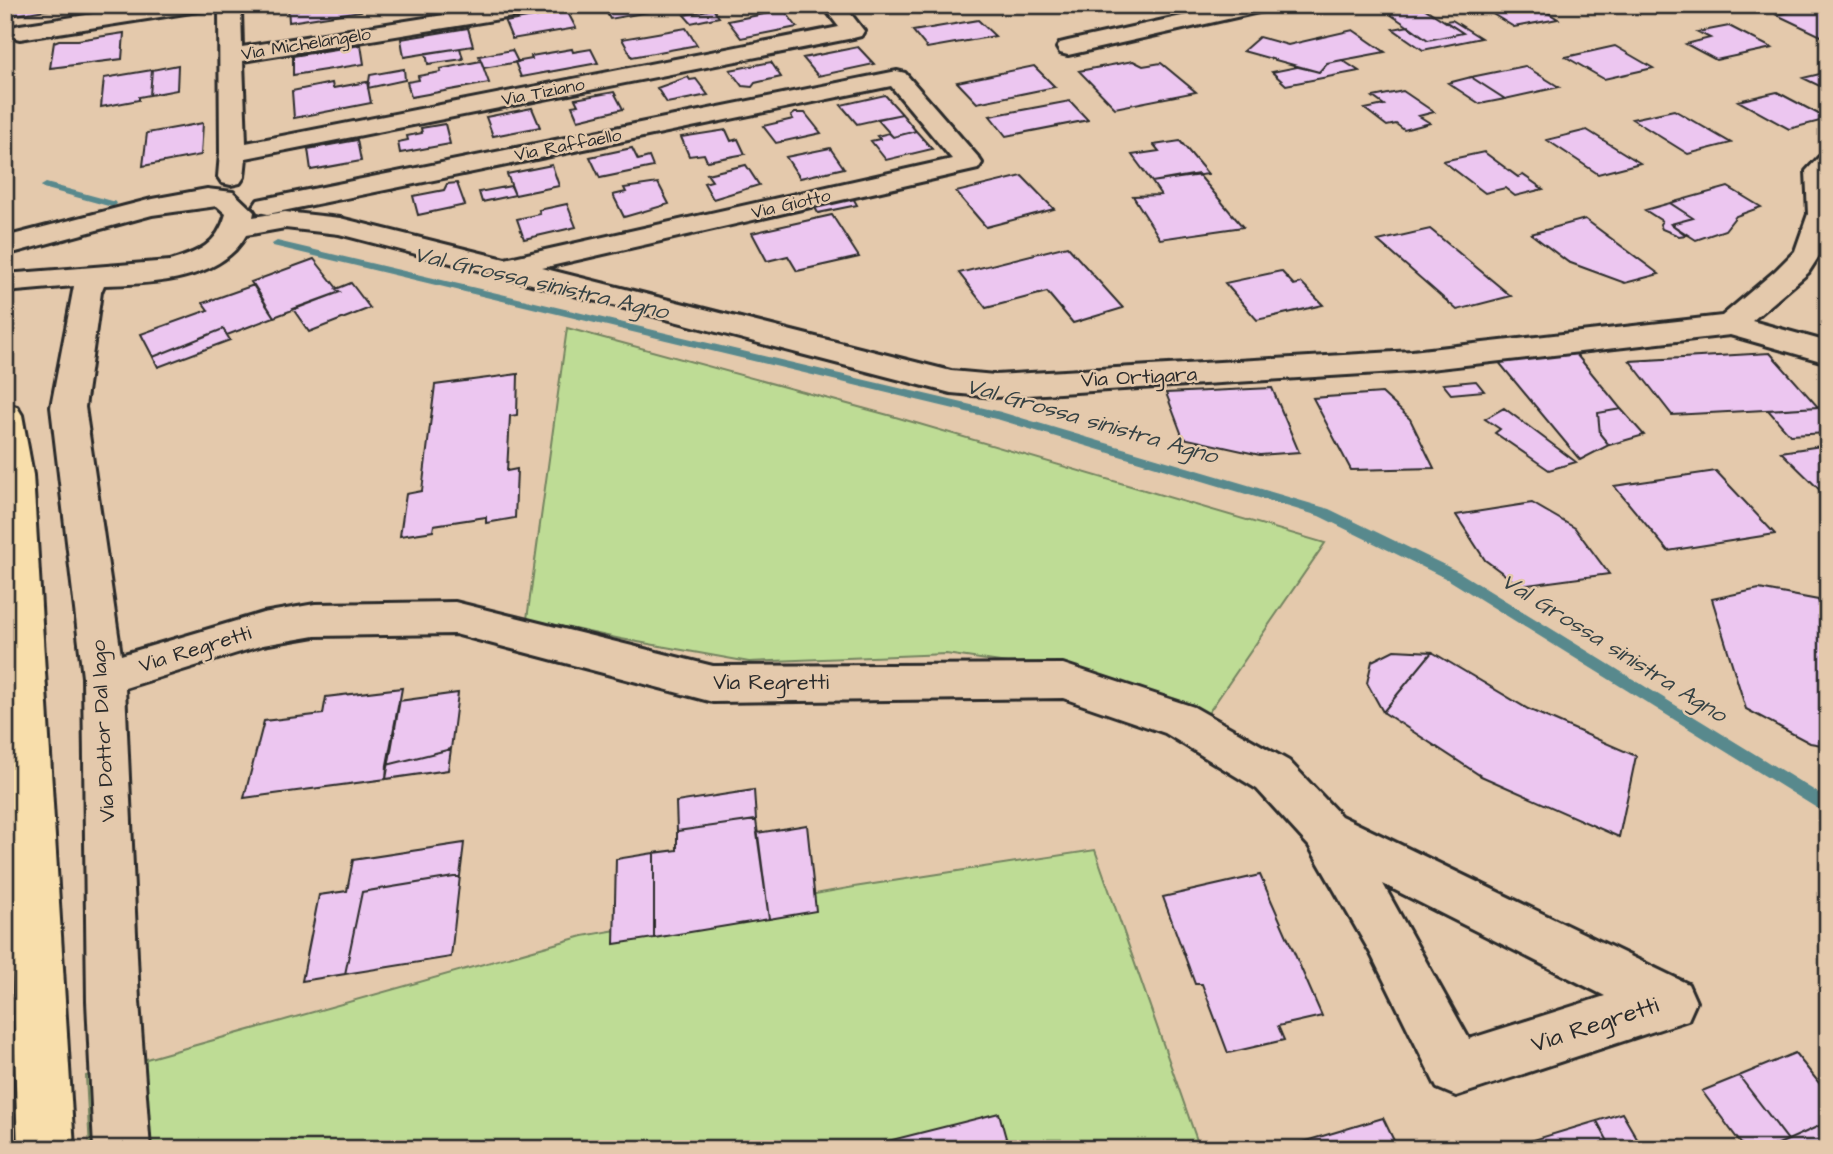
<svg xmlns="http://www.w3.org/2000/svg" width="1833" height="1154" font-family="'Architects Daughter',sans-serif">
<rect width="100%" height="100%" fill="#e4c9ac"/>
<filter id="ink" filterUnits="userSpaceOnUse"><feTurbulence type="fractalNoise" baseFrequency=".0143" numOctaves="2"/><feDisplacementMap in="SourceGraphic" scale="14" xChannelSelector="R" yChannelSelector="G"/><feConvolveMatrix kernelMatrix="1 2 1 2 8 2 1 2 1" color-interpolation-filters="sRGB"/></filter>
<g filter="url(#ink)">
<path fill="#bedc95" stroke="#748460" stroke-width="2" d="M567,328L892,416L1325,543L1198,728L1056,670L946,654L749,662L621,639L527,619Z
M1095,850L1200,1149H90L86,1076L583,936L854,887Z"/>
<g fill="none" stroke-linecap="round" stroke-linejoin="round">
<path fill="#58898d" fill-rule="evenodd" d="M46,183L116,202L117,204L112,207L43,188L41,186Z
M277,241L1001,412L1329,509L1459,572L1828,799V815L1449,580L1319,516L1000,420L273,246L272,244Z"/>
</g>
<path fill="#ecc6f0" stroke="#2b2b2b" stroke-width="2" d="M5,5H73L5,17Z
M288,5H360L361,11L289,22Z
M675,5L676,7L610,19L603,6Z
M1101,5H1141L1143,6L1110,13Z
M1394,5H1419L1463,33L1428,40L1381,8Z
M1478,5H1535L1558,19L1514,27Z
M1821,5H1828V35L1821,36L1777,15Z
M713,9L719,17L691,23L684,15Z
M784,10L797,27L741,38L728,21Z
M567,11L576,28L512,39L505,22Z
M978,20L995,36L927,48L913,31Z
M1452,20L1481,38L1423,50L1393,29L1409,26L1428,40L1463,33L1445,21Z
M1729,26L1772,48L1716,60L1686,44L1710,38L1698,32Z
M468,28L473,46L404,57L401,39Z
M686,28L697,45L632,57L622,39Z
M1353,30L1385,52L1327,63L1319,72L1243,51L1259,37L1288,45Z
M124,33L122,59L50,68L54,42L59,40H78Z
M361,45L364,64L293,75V56Z
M1615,46L1653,68L1604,79L1566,57Z
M858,47L874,64L818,76L803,58Z
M460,48L463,59L428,64L426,53Z
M572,49L573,52L591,49L598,63L521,77L515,62L532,59L531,56Z
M512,50L518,62L484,68L479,56Z
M1342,60L1359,71L1286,85L1272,72L1297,67L1294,66L1319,72L1327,63Z
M481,61L489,83L411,97L407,82L419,80L418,76L441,72L440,69Z
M1133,61L1143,66L1161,63L1196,92L1115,108L1079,71Z
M771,62L781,77L755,83L752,87L742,86L730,70Z
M178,65L177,90L150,95L152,70Z
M1034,66L1055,87L977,103L957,82Z
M1525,66L1559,87L1505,99L1471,77Z
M404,69L405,80L368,88L370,75Z
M152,70L150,95L139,97V100L101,107L104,78Z
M1828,72V90L1803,78Z
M688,77L690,80L696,79L708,95L667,103L657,88Z
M1471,77L1505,99L1480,104L1448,83Z
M367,82L371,103L294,118L292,91L332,83L333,88Z
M1403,91L1434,112L1419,116L1430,123L1404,130L1396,124L1387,126L1365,109L1384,105L1373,97Z
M614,92L623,109L578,120L572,106L578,105L575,99Z
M1777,92L1828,119L1789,129L1738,101Z
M885,95L902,114L857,124L841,105Z
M1070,101L1088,120L1006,136L990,116Z
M532,108L540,127L493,136L486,117Z
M1674,110L1731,143L1688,154L1632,119Z
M795,113H805L821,133L776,143L763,126L793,119L791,116Z
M902,114L916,131L893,137L877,119Z
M203,123L201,155L143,166L147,133Z
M445,124L450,144L400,153L398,142L408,140L407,136L422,133L421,128Z
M726,130L731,141L738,139L745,154L707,161L704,154L689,156L681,137Z
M1587,130L1640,163L1598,174L1547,140Z
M916,131L932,149L886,160L871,141L880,139L877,136L889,133L893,137Z
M357,140L361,161L311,170L308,149Z
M1180,141L1208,174L1152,182L1132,155L1159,151L1154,145Z
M632,148L638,160L649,157L653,167L600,178L590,157Z
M830,148L844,168L800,178L786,157Z
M1484,152L1518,177L1523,175L1543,189L1515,196L1505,188L1485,193L1443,161Z
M552,165L559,186L515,195L507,174Z
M746,165L759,185L713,199L704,183L712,181L707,174Z
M1198,174L1243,227L1160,239L1133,196L1161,195L1152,182Z
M1022,176L1054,209L986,227L956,192Z
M457,183L465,205L418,215L413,196L444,190L447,184Z
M658,183L669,204L624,217L613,195L626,192L624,188Z
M511,186L515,195L482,202L479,192Z
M1728,187L1761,207L1736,216L1725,230L1696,240L1671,224L1693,218L1670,203Z
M852,196L857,205L818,213L813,204Z
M1670,203L1693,218L1671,224L1686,235L1679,236L1662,229L1660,224L1662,221L1645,210Z
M567,204L576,227L524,239L517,219L540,214L539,210Z
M832,215L859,257L797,271L788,256L767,261L752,233Z
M1585,219L1659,274L1625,283L1568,262L1531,234Z
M1430,229L1511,296L1457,310L1378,241Z
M1067,246L1123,308L1073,323L1047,292L986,308L959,273Z
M314,259L340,292L274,317L251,282Z
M1281,271L1294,285L1302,283L1323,305L1257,320L1225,283Z
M351,283L370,308L309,332L293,309L340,292L336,289Z
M254,285L274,317L227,335L223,329L153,357L141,334L208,310L203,303Z
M223,329L230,340L158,367L153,357Z
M1572,349L1621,409L1598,413L1600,434L1609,445L1580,460L1497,360Z
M1770,353L1818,407L1672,415L1630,361Z
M518,374L517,415L510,416L507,471L517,469L515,518L486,523V517L434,525L433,531L400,536L406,494L422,491L435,385Z
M1476,381L1484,391L1451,394L1443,384Z
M1272,388L1299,452L1260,455L1183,438L1166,393Z
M1382,393L1410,419L1434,468L1351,470L1313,398Z
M1818,407L1828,420V433L1790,435L1768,410Z
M1504,408L1576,462L1549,470L1495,433L1500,429L1485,419Z
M1621,409L1644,435L1609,445L1600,434L1598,413Z
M1828,445V498L1781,452Z
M1716,471L1775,534L1668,551L1614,486Z
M1532,503L1575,528L1609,574L1520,586L1485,560L1456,515Z
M1759,589L1818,600L1828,628V746L1810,743L1746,709L1712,599Z
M1394,650L1432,652L1383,712L1367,683L1372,661Z
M1432,652L1528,709L1636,756L1619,837L1481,776L1383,712Z
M402,688L386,779L244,798L264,721L323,714L326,697Z
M458,693L451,749L387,765L399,701Z
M451,749L448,770L386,779L387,765Z
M754,790L756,820L677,831L676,802Z
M756,820L769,919L654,938V853L677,850V831Z
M807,825L816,911L769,919L757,833Z
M464,843L460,876L362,892L345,974L302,981L319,895L347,891L353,860Z
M654,853V938L614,944L616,859Z
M1260,875L1322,1016L1278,1026L1284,1040L1228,1053L1202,984H1195L1163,897Z
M460,876L451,957L345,974L362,892Z
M1795,1053L1828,1094V1122L1788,1140L1739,1076Z
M1739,1076L1788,1140L1766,1149H1745L1702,1091Z
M999,1113L1009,1149H889L888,1141Z
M1622,1113L1643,1149H1612L1597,1121Z
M1383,1118L1398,1149H1279Z
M1597,1121L1612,1149H1534L1530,1141Z
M1828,1122V1149H1766L1788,1140Z"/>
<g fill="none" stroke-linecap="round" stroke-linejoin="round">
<g stroke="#2b2b2b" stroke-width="6">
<path id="minor" d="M153,5H209L206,10L198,11L20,39L12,37L9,32L12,27L20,25Z
M216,5H238L241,9L242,47L507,5H560L557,10L549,11L243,61L246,143L839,27L822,5H844L864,31L861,36L853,38L246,158L244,177L240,183L231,185L222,183L218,177L220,153L219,9Z
M1232,5H1274L1271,10L1263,11L1068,55L1060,53L1057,48L1060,43L1068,41Z
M897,71L905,73L978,157L982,163L978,169L542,268L951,371L995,375L1412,351L1722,316L1775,271L1795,251L1808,214L1806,171L1819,157L1828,155V242L1808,273L1752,321L1828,342V363L1730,335L1412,371L995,397L951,393L339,234L285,228L246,235C221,281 151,284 104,285L101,292L85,407L121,655L263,613L315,604L455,602L713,666L1063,664L1194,707L1289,761L1341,816L1688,984L1696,1002L1688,1020L1456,1096L1437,1088L1370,952L1309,846L1257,789L1165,733L1063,698L713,702L455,634L315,636L263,645L125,688L139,1001L150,1149H94L87,1001L83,677L51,407L74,286L5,292V274L170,261C199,252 217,245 226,214L217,206L152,215L5,255V237L152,199L207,189L233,192L254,212L253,217L285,212L340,218L505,259L952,159L891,86L268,214L258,212L254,206L258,200L268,198ZM1383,884L1605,996L1469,1039Z"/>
</g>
<g stroke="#2b2b2b" stroke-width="6">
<path id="major" d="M5,404L17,407L22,415L33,475L74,1149H18L5,731Z"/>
</g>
<use href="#minor" fill="#e4c9ac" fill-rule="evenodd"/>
<use href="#major" fill="#f8deab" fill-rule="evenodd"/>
</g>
</g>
<g text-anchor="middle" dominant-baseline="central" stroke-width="5" stroke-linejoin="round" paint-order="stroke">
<g font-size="18" fill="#2b2b2b" stroke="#e4c9ac">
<text transform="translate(306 44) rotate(-9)">Via Michelangelo</text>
<text transform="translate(543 92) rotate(-11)">Via Tiziano</text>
<text transform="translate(568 145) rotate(-11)">Via Raffaello</text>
<text transform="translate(791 204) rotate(-13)">Via Giotto</text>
</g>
<g font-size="21" fill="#2b2b2b" stroke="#e4c9ac">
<text transform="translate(1139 377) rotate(-3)">Via Ortigara</text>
<text transform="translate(195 649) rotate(-17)">Via Regretti</text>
<text x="771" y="682">Via Regretti</text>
<text transform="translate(103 731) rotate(-93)">Via Dottor Dal lago</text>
</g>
<g font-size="23" font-style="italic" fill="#364244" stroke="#e4c9ac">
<text transform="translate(541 283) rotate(13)">Val Grossa sinistra Agno</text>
<text transform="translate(1092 421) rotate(16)">Val Grossa sinistra Agno</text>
<text transform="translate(1614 648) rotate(32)">Val Grossa sinistra Agno</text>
</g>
<g font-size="24" fill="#2b2b2b" stroke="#e4c9ac">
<text transform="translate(1595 1025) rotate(-18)">Via Regretti</text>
</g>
</g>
<rect width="1833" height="1154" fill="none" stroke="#e4c9ac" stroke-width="28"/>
<rect x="14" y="14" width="1805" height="1126" fill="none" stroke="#2b2b2b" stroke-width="2.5" filter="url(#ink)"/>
</svg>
